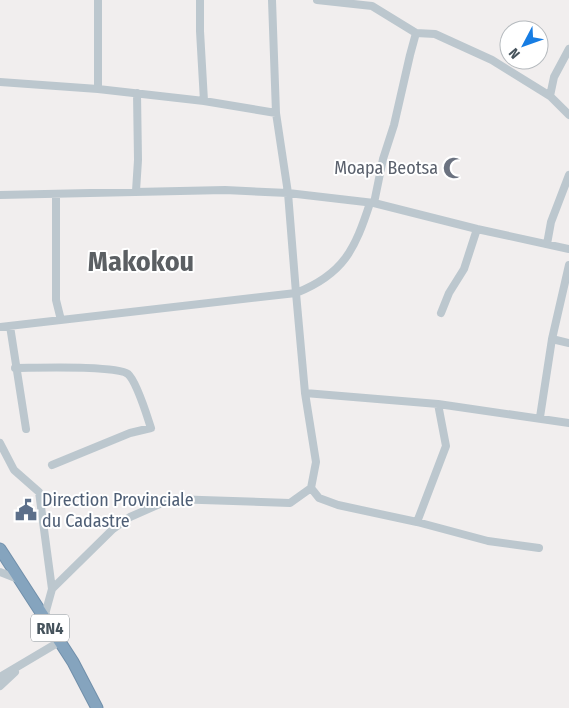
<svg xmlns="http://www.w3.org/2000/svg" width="569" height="708" font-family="'Fira Sans Condensed',sans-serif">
<rect width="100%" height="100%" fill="#f1eeee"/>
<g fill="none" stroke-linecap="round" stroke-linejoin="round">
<g stroke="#718faa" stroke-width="13">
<path id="highway" d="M0,549L73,662L97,708"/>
</g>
<path stroke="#bcc7ce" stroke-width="8" d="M98,0V89
M200,0V31L204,101
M317,0L372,6L416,33L435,34L492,60L550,96
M569,49L554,77L550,96L569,115
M0,82L98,89L204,101L276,113
M136,191L138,160L137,93
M0,195L225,190L288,193L276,113L272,0
M56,195V300L61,320
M374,203L383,159L394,125L410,55L416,33
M547,244L551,222L569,175
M441,313L449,293L464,269L477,229
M10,326L26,429
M0,327L296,293L288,193L374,203L477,229L569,249
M552,339L569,343
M15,368C35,368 116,365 128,374C137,382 147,416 151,428L130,433L52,465
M305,393L438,404L569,423
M540,417L552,339L569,265
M0,443L14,470L39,492L52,589
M311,488L319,498L338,505L417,522L488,541L539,548
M417,522L446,446L438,404
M0,572L18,579
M44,618L52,589L113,529L130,517L171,499L290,503L311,488L316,462L305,393L296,293C344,274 355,249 370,203
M0,677L59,642
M0,686L15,672"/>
<use href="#highway" stroke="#85a4be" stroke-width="11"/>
</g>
<defs>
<g id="mosque-bare" transform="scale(1.725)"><path d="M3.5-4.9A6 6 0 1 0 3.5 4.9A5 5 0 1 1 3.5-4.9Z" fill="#6b7280" stroke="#fff" stroke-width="2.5" paint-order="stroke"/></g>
<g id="civic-bare" transform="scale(1.725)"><path d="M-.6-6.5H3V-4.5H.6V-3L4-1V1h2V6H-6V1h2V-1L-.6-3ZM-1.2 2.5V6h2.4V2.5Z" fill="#5c6f8a" stroke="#fff" stroke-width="2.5" paint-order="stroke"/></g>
</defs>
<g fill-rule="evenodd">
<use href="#mosque-bare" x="454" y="168"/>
<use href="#civic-bare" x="26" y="510"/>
</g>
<g text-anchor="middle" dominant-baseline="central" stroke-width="4" stroke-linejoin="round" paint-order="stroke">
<rect fill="#fff" stroke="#7e878d" stroke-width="1" x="31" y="614.5" width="38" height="27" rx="4"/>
<g font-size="16" font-weight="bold" fill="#46535c">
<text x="50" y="628">RN4</text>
</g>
<g font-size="18" fill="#5b616d" stroke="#fff" text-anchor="end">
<text x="438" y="168">Moapa Beotsa</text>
</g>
<g font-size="18" fill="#4e5e75" stroke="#fff" text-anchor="start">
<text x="42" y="500">Direction Provinciale<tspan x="42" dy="21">du Cadastre</tspan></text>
</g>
<g font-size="28" font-weight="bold" fill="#5b5f63" stroke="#fff">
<text x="141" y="261">Makokou</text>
</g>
</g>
<g transform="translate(524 45) rotate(229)"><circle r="24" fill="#ffffff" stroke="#b5babe"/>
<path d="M0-4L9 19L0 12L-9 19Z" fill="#177de3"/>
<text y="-8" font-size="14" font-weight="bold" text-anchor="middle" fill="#46535c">N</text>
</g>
</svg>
